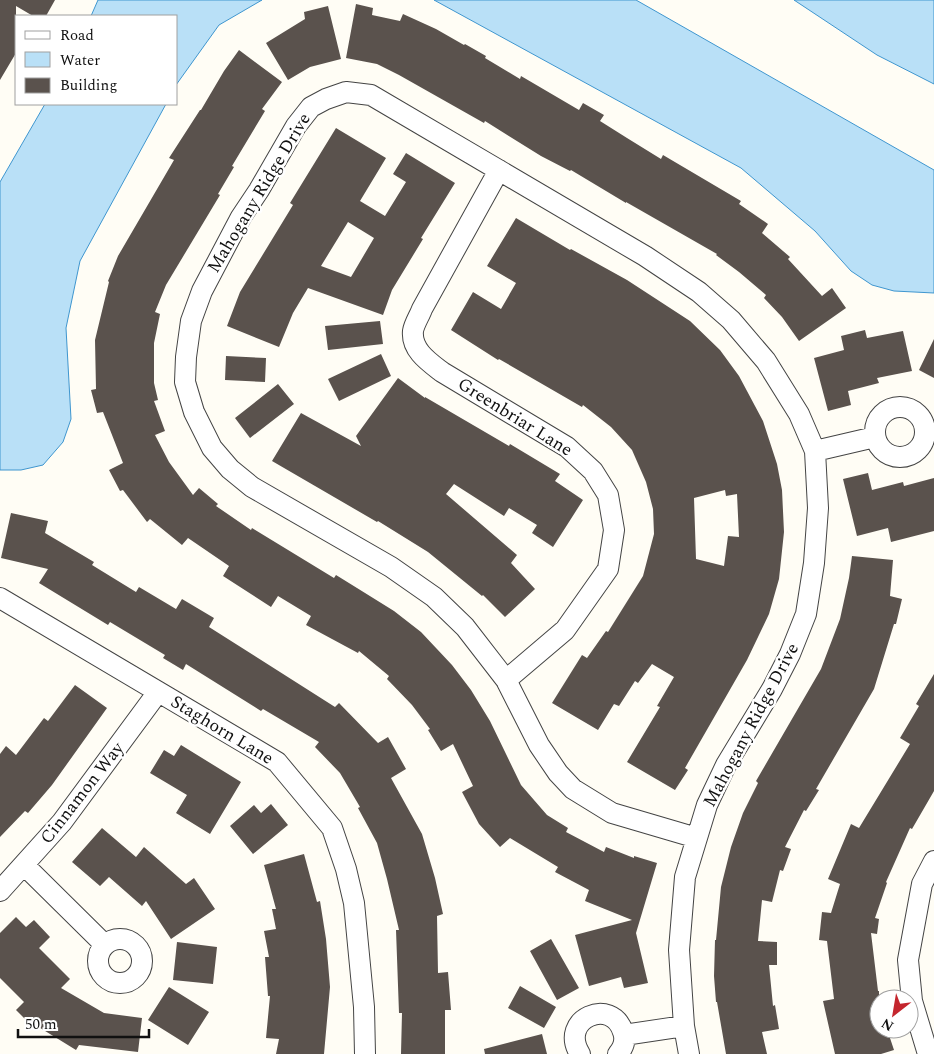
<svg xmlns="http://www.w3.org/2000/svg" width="934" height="1054" font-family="Spectral,serif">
<rect width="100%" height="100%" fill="#fffdf5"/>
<path fill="#b9e0f7" stroke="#3f96cf" d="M98,0H262L219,25L176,85V16H91Z
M434,0H636L934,170V293L894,291L872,285L851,271L815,231L741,168Z
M794,0H934V84L877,55Z
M45,104H166L80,261L66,328L71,419L63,442L43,465L21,470H0V182Z"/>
<path fill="#5a524d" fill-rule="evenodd" d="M0,0H55L46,16H33L16,6V53L0,80Z
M356,4L373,8L372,15L400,21L403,14L436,29L464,45L465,44L486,56L485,58L520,79L521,76L579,110L583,103L604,115L600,121L627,138L661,159L663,155L741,201L739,204L768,224L762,233L790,257L788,259L822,296L832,288L846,308L799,341L782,317L764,298L766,295L739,272L716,255L717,254L626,202V203L571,170L570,171L541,156L485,121L484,123L399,75L377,64L346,58Z
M328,6L341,59L310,67L288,80L266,43L305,19L304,12Z
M239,50L282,82L262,109L265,111L232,166L234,167L218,194L220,195L166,285L155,312L160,314L154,343V383L158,400L154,401L165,431L155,435L169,462L193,495L199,488L218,504L216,506L251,530L252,528L334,578L336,575L357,588L394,611L421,632L452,665L471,690L490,721L521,785L547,815L568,828L566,832L604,852L606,847L634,858V856L657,863L636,933L648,983L624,988L621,977L589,986L575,935L632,920L585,901L589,890L555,872L558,867L510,838L500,847L479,824L462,792L473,786L453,744L441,751L428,730L430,729L412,705L387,679L389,676L359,651L358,653L306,625L311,616L278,596L271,607L223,576L229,566L188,538L182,545L150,519L147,522L123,490L120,491L109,470L123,463L103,412L97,413L91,390L96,389L95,340L109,282L108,281L118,256L174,160L169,158L200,110H201L224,71Z
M336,128L386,158L360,201L385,216L406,182L393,174L406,153L455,183L421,238L423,239L392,290L383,315L308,288L293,313L279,347L227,326L240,292L293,205L290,203ZM348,222L374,238L351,277L321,266Z
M516,218L570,250L571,249L627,280L690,321L720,350L739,376L763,421L777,464L782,490L784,532L779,579L769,614L747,660L685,768L688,770L675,790L627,762L660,707L657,706L674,677L652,664L638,683L635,681L619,706L614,704L598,730L552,703L582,655L587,658L606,631L608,632L643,576L654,534L653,509L646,482L632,450L611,427L583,405L582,407L499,359L498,360L451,330L473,292L501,309L516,283L487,266ZM725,490L726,496L737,494L739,537L728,536L724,566L696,559L694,498Z
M380,321L383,344L328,350L325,326Z
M865,330L867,338L903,331L912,371L877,378L879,383L848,391L851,405L828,411L814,358L844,350L841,336Z
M934,339V378L919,370Z
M381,354L391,376L339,401L328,379Z
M226,356L266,358L265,382L225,380Z
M398,378L425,398V397L509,446L510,444L560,474L555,481L583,500L553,547L532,533L537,525L509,508L504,516L454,484L446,494L517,555L511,563L535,589L505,617L483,595L482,596L428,552L378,521L377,522L272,461L301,413L361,446L356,436Z
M278,384L294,404L250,438L235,418Z
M868,473L872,490L903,482L904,486L934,478V531L891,542L888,528L857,536L843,479Z
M11,513L48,521L45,533L94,562L92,565L136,592L139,587L176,609L182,599L214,618L209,627L335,707L339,703L378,743L388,737L406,769L391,778L422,834L435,878L443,914L437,916L438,973L448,972L451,1010H445V1054H401L402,1013H399L396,930H399L387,879L377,843L358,808L360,807L340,773L315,747L319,742L263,709L261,711L186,664L183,670L163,658L165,655L110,622L108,625L39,583L48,569L1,558Z
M852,556L893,560L890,596L902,599L896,624H894L874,689L816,789L819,790L806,811L804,810L785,847L791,849L783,871L780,870L772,902L762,900L758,941L777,942V965H769L773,1006L775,1005L779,1029L762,1032L767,1054H726L717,1002H716L714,976L715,940H716L721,887L731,847L743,813L758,783L756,781L821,669L840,619L849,578Z
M934,674V791L912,829L910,828L886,882L887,883L875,918L879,919L877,934L871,933L878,991H879V1029H887L894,1050L881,1054H835L823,1001L834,999L827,941L819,940L822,912L831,913L840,884L828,879L851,824L859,828L910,744L900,738L919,706L916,704Z
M75,685L107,708L52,785L28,813L25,811L0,837V754L6,746L16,755L44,718L48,721Z
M181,745L241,782L210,834L176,813L187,795L150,773L164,750L174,756Z
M271,804L288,825L253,854L230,826L254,805L261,813Z
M102,828L136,857L144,847L186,884L194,878L215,909L171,939L146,901L142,906L109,877L100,886L72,862Z
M304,854L317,902L320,901L326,939L330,987L324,1054H276L279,1039L266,1038L270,996H268L265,957H269L264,931L276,929L272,909H276L264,865Z
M16,917L26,927L34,920L50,937L39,948L70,979L61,988L104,1013L142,1018L138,1052L79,1045L76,1050L24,1018L16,1010L24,1002L0,978V933Z
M551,939L579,988L557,1000L530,951Z
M177,942L217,947L213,984L173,980Z
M520,986L556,1007L544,1028L508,1008Z
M169,987L209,1012L188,1045L148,1020Z
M542,1034L547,1054H485L484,1049Z"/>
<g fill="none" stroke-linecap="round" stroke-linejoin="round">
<g stroke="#444" stroke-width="22">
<path id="minor" d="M499,170L422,309C420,315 414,324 413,331C411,350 429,362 442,372L567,447L593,471L608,495L614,530L608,569L565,630L506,680
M875 432a25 25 0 1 1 50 0a25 25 0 1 1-50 0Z
M815,451L875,437
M0,598L277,762L332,828L346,869L354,903L364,1007L365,1054
M24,865L105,945
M0,891L62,822L158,692
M98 961a22 22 0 1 1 44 0a22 22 0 1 1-44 0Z
M624,1035L684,1026
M580,1054C558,1019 612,996 623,1032C626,1040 624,1047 618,1054
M689,1054L684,1026L679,950L685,877L707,805L726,765L772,689L790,654L806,614L814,563L818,508L815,451L799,414L766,361L731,320L699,292L645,256L371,95L346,92L326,99L311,107L296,126L259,190L241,217L202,291L191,321L186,357L185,382L194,412L212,448L230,469L252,487L391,567L434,597L465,627L506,680L539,745L558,773L573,789L612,813L697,838
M928,1054L912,1001L908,960L922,884L934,861"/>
</g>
<use href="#minor" stroke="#fff" stroke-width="20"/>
</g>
<g text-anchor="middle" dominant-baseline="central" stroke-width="5" stroke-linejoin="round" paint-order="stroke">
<g font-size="18" fill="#111" stroke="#fff">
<text transform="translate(259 193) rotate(-59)">Mahogany Ridge Drive</text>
<text transform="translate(515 417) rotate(32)">Greenbriar Lane</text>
<text transform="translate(751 725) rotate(-62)">Mahogany Ridge Drive</text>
<text transform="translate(222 730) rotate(31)">Staghorn Lane</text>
<text transform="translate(82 793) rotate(-52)">Cinnamon Way</text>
</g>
</g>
<rect x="15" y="15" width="162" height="90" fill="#ffffff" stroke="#a0a0a0"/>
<rect x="25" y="31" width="25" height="8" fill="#ffffff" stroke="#a0a0a0"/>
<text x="60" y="40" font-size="15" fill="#111111">Road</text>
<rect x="25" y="52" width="25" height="15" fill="#b9e0f7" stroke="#a0a0a0"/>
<text x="60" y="65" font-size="15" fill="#111111">Water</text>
<rect x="25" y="78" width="25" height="15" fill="#5a524d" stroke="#a0a0a0"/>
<text x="60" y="90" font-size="15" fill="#111111">Building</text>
<g transform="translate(894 1014) rotate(211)"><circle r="24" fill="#ffffff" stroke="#a0a0a0"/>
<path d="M0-4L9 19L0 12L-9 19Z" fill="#c4262e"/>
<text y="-8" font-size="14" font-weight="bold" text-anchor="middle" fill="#111111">N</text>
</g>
<path d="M18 1029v8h131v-8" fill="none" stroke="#111111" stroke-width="2.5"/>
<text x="25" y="1029" font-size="15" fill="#111111" stroke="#ffffff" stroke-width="4" paint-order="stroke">50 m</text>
</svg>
